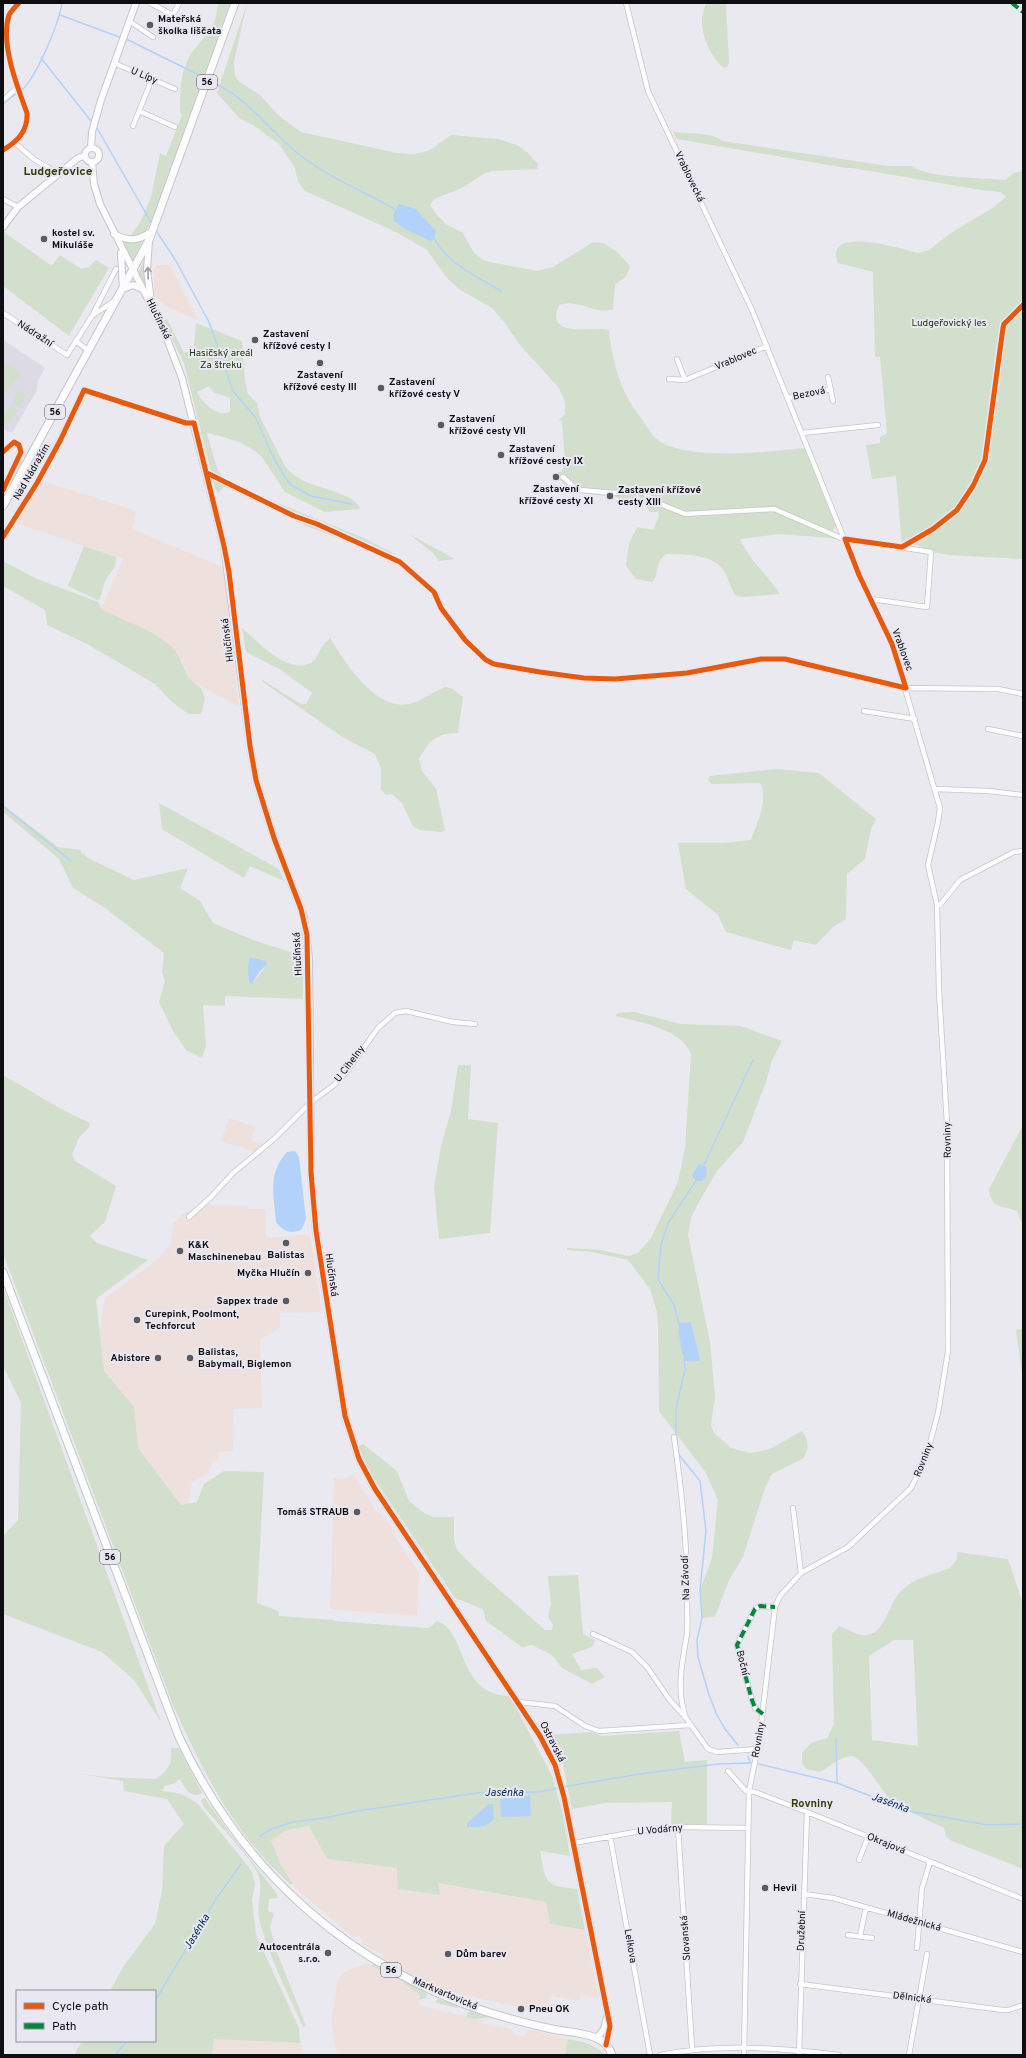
<svg xmlns="http://www.w3.org/2000/svg" width="1026" height="2058" font-family="Overpass,sans-serif">
<rect width="100%" height="100%" fill="#eae9ef"/>
<path fill="#eee1dd" d="M156,265H170L198,320L165,306L154,295V268Z
M39,480L137,511L132,529L223,567L239,707L191,681L177,653L165,640L101,610L123,559L13,522Z
M229,1118L255,1127L251,1140L264,1144L255,1152L221,1141Z
M207,1205L248,1206V1209H266V1238L310,1234L322,1312L280,1313V1328L260,1339L262,1408L234,1409L233,1451L219,1452V1460L212,1462L209,1472L192,1483L186,1528L91,1387L105,1298L156,1261L170,1244L174,1223L184,1213Z
M354,1475L374,1508L383,1516L395,1532L393,1534L419,1573L417,1616L330,1609L334,1478L343,1479Z
M309,1826L327,1859L397,1868L439,1895L437,1883L546,1902L550,1924L585,1930L599,1999L581,1995L579,2001L551,1996L547,2013L455,1993L420,1980L385,1961L383,1955L362,1944V1939L358,1936L353,1937L302,1894L293,1884L281,1865L271,1840L287,1830Z
M367,1963L400,1980L420,1995L418,2005L481,2020V2023L511,2029L515,2034L523,2036L530,2030L568,2039L565,2055H337L331,2021L338,1979L344,1972Z
M214,2039L300,2043L305,2055H212Z"/>
<path fill="#dcdae5" d="M3,340L45,368L38,381L37,390L12,433L3,429Z"/>
<path fill="#d2dfcc" fill-rule="evenodd" d="M218,3H230L161,197L147,230L143,234L131,239L132,233L140,223L151,197L160,153L166,156L182,115L180,112C180,93 180,71 191,54C206,32 215,34 218,3Z
M247,3L234,62L235,76L238,81L260,95L279,116L301,132L397,153L415,154L430,150L451,135L498,139L517,145L527,152L538,164L537,169L492,171L485,173L462,188L434,199L430,205L436,214L446,224L463,233L474,253L485,261L537,271L553,267L593,242L603,243L616,251L630,266L626,277L615,284L613,309C596,316 579,298 559,305C544,339 592,326 609,330C612,361 621,394 641,418C648,427 652,438 662,443C695,460 769,452 805,448L836,526L830,534L841,539L780,534L740,539C749,560 768,575 780,594L744,597L736,596C730,588 729,579 724,571C713,553 685,555 666,554C654,563 660,574 652,582L636,579L626,566L629,544L637,527L653,530L659,516L658,512H650L636,492L637,509C617,487 588,502 566,486C563,483 560,480 557,477L558,472H562L565,461L562,422L559,420L565,414V402L559,388L519,344L505,323L492,308L459,289L447,278L427,250L398,233L305,191L298,182L295,168L279,144L253,125L240,119L217,93Z
M706,3H726L729,63L727,67L724,68C713,60 703,39 702,25C701,18 704,9 706,3Z
M673,132C688,134 711,132 723,141L888,166H912C926,178 984,178 1005,180L1013,173L1023,171V559L949,555L931,552L918,545L902,546L896,476L872,479L866,445L880,443V437L887,433L880,357H875L873,272L838,263C822,224 904,249 918,253L929,250L951,233L994,207L1006,197L1001,192L981,190L852,168H846L677,139Z
M4,232L52,266L60,255L81,269L89,267L96,260L109,268L69,336L3,286Z
M124,241L142,242L132,263L122,243Z
M145,258L147,285L145,286L138,273Z
M167,319L184,353L188,352L190,356L196,354L194,346L196,323L242,341L245,382L248,394L257,403L260,417L285,466C291,474 301,480 311,484C323,489 357,495 360,509L325,512L285,492L262,457L255,451L240,442L209,433L207,434L218,471L225,479L248,491L364,538L389,551L435,588L444,608L428,589L408,572L383,555L306,526L228,488L224,487L218,493L215,488L184,363L163,320ZM209,386L213,392L230,398V412C217,418 202,402 197,392Z
M7,363L21,374L3,395V368Z
M19,390L26,394L20,407L12,403Z
M11,405L18,411L7,424L3,420V414Z
M409,534L455,559L439,561L433,553Z
M84,546L116,557C118,566 110,573 106,580C103,585 102,593 100,599L97,600L68,586Z
M3,561L37,579L98,602L102,610C121,619 157,632 171,646C186,661 180,675 201,688L205,699L201,714H188L171,701L155,684L89,645L47,625L45,610L3,586Z
M242,628C257,641 290,677 312,662C318,658 318,652 322,647C324,643 328,641 330,638C345,662 375,711 409,704C422,701 433,692 445,687L453,689L463,697L458,733C436,733 429,741 419,759L422,771L436,789L445,830L442,832L420,830L413,826L402,803L392,794L386,795L381,790V768L375,754L344,738L264,683L261,679L301,704H306L312,693L281,670L246,652Z
M777,769L819,773L876,819L871,829L865,859L847,874L846,919L833,927L816,945L794,940L791,950L726,932L718,915L686,889L678,843H723L751,840C757,822 769,800 760,783L712,784L708,780L710,776Z
M159,803L279,869L284,881L250,866L244,878L162,829Z
M3,805L58,847L81,850V852L88,858L134,880L188,868L180,888L200,901L213,923L253,940L303,956V999L225,996V1006L203,1005L206,1046L202,1058L186,1050L173,1031L159,1002L165,981L162,972L164,953L105,908L73,888L59,859L3,812ZM268,963L252,984L249,983L248,977Z
M635,1012L680,1024L741,1026L782,1041L772,1060L766,1082L743,1142L717,1171L699,1202L691,1217L688,1235L710,1342L715,1396L711,1425L714,1433L731,1448L750,1453L770,1449L802,1431C809,1441 809,1447 804,1458L772,1474L765,1488L743,1557L729,1580L715,1617L702,1618L700,1590L712,1558L718,1500L706,1473L659,1411L658,1326L657,1312L650,1289L628,1260L592,1252L567,1250V1248L600,1250L629,1256L638,1253L651,1238L678,1182L685,1148L691,1054C682,1029 639,1022 616,1016L617,1013ZM691,1322L700,1357L685,1361L678,1324Z
M458,1065H471L468,1119L498,1123L490,1233L439,1239L434,1187L441,1146L451,1111Z
M3,1075L61,1109L90,1123L88,1129L80,1136L72,1154L75,1161L116,1186L105,1222L90,1236L97,1243L148,1260L96,1299L104,1371L134,1407L138,1448L181,1505L197,1502L204,1484L224,1471L264,1472L257,1603L278,1611L279,1616L333,1620L335,1623L334,1621L428,1628L433,1625L436,1621C468,1628 455,1695 510,1696L552,1776L562,1811L570,1856L540,1851C546,1882 543,1886 577,1889L585,1930L550,1924L546,1902L438,1883L440,1895L398,1889L397,1868L327,1859L309,1826L287,1830L271,1840L281,1865L293,1884H290C233,1832 204,1774 173,1705L3,1253Z
M1023,1125V1226L1017,1211C1001,1205 991,1209 989,1189Z
M3,1287L161,1722L134,1680L102,1652L3,1614V1536L18,1520L21,1403L3,1366Z
M1023,1329V1381L1016,1330Z
M363,1444L397,1471L409,1501L424,1513L433,1517H453L454,1519V1540L457,1550L477,1570L545,1630H552L553,1625L548,1617L551,1604L548,1576L578,1575L583,1634L595,1640L592,1647L572,1654L581,1670L597,1668L605,1677L592,1684L562,1668L552,1655L532,1645L522,1647L486,1621L483,1609L455,1598L369,1471L359,1446Z
M957,1552L1008,1559L1023,1604V1869L952,1841L946,1837L944,1828C932,1822 897,1807 890,1799C882,1792 863,1757 852,1756C841,1756 829,1767 820,1772L806,1769L802,1763V1753L811,1743L827,1738L834,1724L832,1634L839,1626C850,1629 859,1639 871,1634C886,1628 889,1604 900,1592C907,1585 916,1579 926,1576C939,1571 950,1572 957,1559ZM894,1640H913L918,1746L872,1740L869,1656Z
M679,1731L685,1762L707,1760V1824L671,1825L672,1802L605,1803L572,1809L563,1765L548,1735L591,1732L602,1736Z
M171,1748H179L202,1793C191,1800 184,1787 180,1779L175,1783L165,1786L162,1791L182,1794L197,1803L251,1870L255,1884L252,1900L256,1935L299,2028L300,2043L214,2039L212,2055H74L82,2041H155V1991H110L123,1967L155,1924L162,1891L164,1846L184,1824L167,1799L124,1791L123,1781L76,1773L105,1777L156,1779C169,1769 172,1765 171,1748Z
M203,1798H205L231,1835L277,1894L278,1898L269,1899L268,1911L274,1913L270,1927L277,1952L306,2026L303,2027C287,1992 269,1957 259,1919C256,1905 264,1888 258,1874C249,1855 218,1824 204,1807L201,1801Z
M373,1963L425,1991L427,1995L426,1998L419,2000L420,1995L400,1980L372,1966Z
M438,1999L457,2005L458,2008L436,2003V2001Z
M472,2010L493,2017L475,2019L466,2017L468,2013Z
M568,2039C582,2042 596,2044 604,2055H565Z"/>
<path fill="#b3d2fa" d="M399,204L416,209L436,231L434,239L431,241L405,229L394,221L393,215Z
M250,957L265,961L268,964L260,971L252,984L249,983L248,967Z
M295,1151L299,1157L306,1219L302,1229C292,1235 282,1231 276,1222C274,1195 267,1174 287,1152Z
M699,1164L706,1167C708,1173 706,1179 700,1182L693,1178L692,1175Z
M691,1322L700,1358L699,1361H685L684,1359L678,1323Z
M530,1795L531,1816L501,1817L500,1799Z
M489,1804H493L494,1819C486,1828 478,1827 467,1827V1823Z"/>
<g fill="none" stroke-linecap="round" stroke-linejoin="round">
<path stroke="#b3d2fa" stroke-width="1.5" d="M60,15L122,38
M126,39L203,77
M41,58L91,121
M216,84C250,100 271,133 300,155C329,178 364,191 396,210
M22,90C37,76 59,23 62,3
M3,104L17,93
M97,128L152,224
M155,229L176,261L209,322L233,391L256,418L271,453L285,477L291,485L311,496L351,504
M434,238C447,264 479,277 502,292
M3,806L71,861
M703,1167L753,1060
M679,1324L674,1305L658,1279L661,1245L668,1223L697,1179
M679,1330L683,1353
M684,1359L685,1369L676,1409V1434L679,1455L700,1481L706,1531L700,1590L702,1618L697,1640L698,1657L709,1695L717,1715L725,1729L738,1745
M836,1738L837,1783
M748,1756L750,1762
M759,1764L837,1783L909,1811L988,1825L1023,1824
M562,1787L646,1773L718,1764L751,1763
M260,1836L271,1829L293,1822L325,1818L358,1811L476,1793L538,1792L559,1788
M155,2001L216,1899L241,1864
M115,2055L127,2041"/>
<g stroke="#c6c6ca" stroke-width="6">
<path id="minor" d="M150,3L173,15
M626,3L648,91L752,310L855,566L892,644L940,808L938,822L928,865L937,905L939,991L947,1123L948,1351L938,1413L926,1458L911,1488L848,1547L801,1573L780,1596L775,1607L759,1742L749,1791L744,2055
M172,17L179,3
M129,21L153,37
M114,63L175,89
M3,100L17,88
M139,111L175,127
M133,126L152,79
M15,143L35,160L59,174
M3,150C18,141 28,131 27,113C17,86 0,43 9,15C11,11 15,7 19,3
M3,199L18,207
M3,313L67,355L92,316L116,269
M92,316L114,301
M76,341L89,351
M677,359L685,380
M828,377L833,401
M669,379L685,380L767,346
M788,398L831,389
M802,433L878,425
M563,477L573,486L581,490L613,493L635,491L642,492L658,503L685,514L774,509L841,538L931,552L927,607L871,599
M3,537L37,483L73,413
M761,659H785L906,688L998,689L1023,694
M864,711L915,719
M988,729L1023,736
M936,789L989,791L1023,795
M937,905H940L960,880L1014,852L1023,851
M189,1217L211,1197L233,1173L275,1138L310,1103L334,1085L348,1070L378,1028L395,1013L406,1011L453,1022L475,1024
M674,1437C682,1492 688,1548 687,1603C687,1613 688,1624 687,1634C682,1662 676,1691 686,1718
M793,1508L801,1573
M593,1634L632,1652L647,1667L669,1699L686,1718L708,1749L717,1752L758,1749
M519,1702L555,1706L585,1726L599,1731L690,1725
M763,1714L755,1708L752,1700L737,1645L755,1609L760,1606L775,1607
M728,1771L746,1791L755,1792L807,1812L1023,1899
M678,1827L692,2049
M610,1836L650,2055
M574,1843L646,1830L678,1827L748,1828
M859,1860L868,1837
M804,1894L833,1898L1023,1952
M848,1935L872,1938
M860,1936L866,1907
M917,1948L922,1888L930,1862
M800,1984L1003,2010H1009L1023,2005
M660,2055C720,2043 779,2048 839,2055
M799,2055L807,1812
M909,2055L927,1954"/>
</g>
<g stroke="#c6c6ca" stroke-width="8">
<path id="tertiary" d="M85 155a7 7 0 1 1 14 0a7 7 0 1 1-14 0Z
M91,148L92,132L101,100L136,3
M92,162L94,184L100,204L164,331L182,378L224,546L250,746L256,780L274,838L304,917L309,958L311,1173L316,1231L345,1416L359,1459L375,1489L540,1736L555,1765L564,1797L610,2026L606,2045
M3,227L18,207L78,158L84,156
M114,234C129,242 139,241 152,231
M149,240L147,270L151,301
M121,253L123,289L133,285L142,289
M597,2038L604,2029L607,2017"/>
</g>
<g stroke="#c6c6ca" stroke-width="9">
<path id="primary" d="M3,506L149,240L235,3
M3,1272L179,1737C237,1861 332,1951 459,2002C489,2014 521,2022 552,2029C566,2032 583,2032 596,2038C604,2041 610,2048 612,2055"/>
</g>
<use href="#minor" stroke="#fcfcfd" stroke-width="4.5"/>
<use href="#tertiary" stroke="#fcfcfd" stroke-width="6"/>
<use href="#primary" stroke="#fcfcfd" stroke-width="7"/>
<path stroke="#00873e" stroke-width="4" stroke-dasharray="8 4" stroke-linecap="butt" d="M1012,3L1023,12
M763,1714L755,1708L752,1700L737,1645L755,1609L760,1606L775,1607"/>
<g stroke="#e9e7f1" stroke-width="8">
<path id="cycleway" d="M3,150C18,141 28,131 27,113C17,86 0,43 9,15C11,11 15,7 19,3
M3,452L14,442L19,445L21,452L3,490
M207,473L294,516L317,524L400,562L434,592L441,608L465,640L486,660L494,664L540,672L584,678L615,679L687,673L761,659H785L906,688L892,644L859,575L845,539L902,547L933,529L957,510L973,486L985,460L1003,328L1004,324L1023,305
M3,537L37,483L60,441L84,390L186,423H194L224,546L229,572L250,746L256,780L274,838L301,909L307,935L311,1173L316,1231L345,1416L359,1459L375,1489L540,1736L555,1765L564,1797L610,2026L606,2045"/>
</g>
<use href="#cycleway" stroke="#e8590c" stroke-width="5"/>
</g>
<defs><path id="oneway-shaft" d="M-6 0H5M1.5-3L5.5 0L1.5 3" fill="none" stroke-width="1.6" stroke-linecap="round" stroke-linejoin="round"/></defs>
<use stroke="#9d9c9e" href="#oneway-shaft" transform="translate(148 273) rotate(-92)"/>
<g fill="#5b5a5e" stroke="#e9e7f1" stroke-width="1.5">
<circle cx="150" cy="25" r="4"/>
<circle cx="44" cy="239" r="4"/>
<circle cx="255" cy="340" r="4"/>
<circle cx="320" cy="363" r="4"/>
<circle cx="381" cy="388" r="4"/>
<circle cx="441" cy="425" r="4"/>
<circle cx="501" cy="455" r="4"/>
<circle cx="556" cy="477" r="4"/>
<circle cx="610" cy="496" r="4"/>
<circle cx="286" cy="1243" r="4"/>
<circle cx="180" cy="1251" r="4"/>
<circle cx="308" cy="1273" r="4"/>
<circle cx="286" cy="1301" r="4"/>
<circle cx="137" cy="1320" r="4"/>
<circle cx="158" cy="1358" r="4"/>
<circle cx="190" cy="1358" r="4"/>
<circle cx="357" cy="1512" r="4"/>
<circle cx="765" cy="1888" r="4"/>
<circle cx="328" cy="1953" r="4"/>
<circle cx="448" cy="1954" r="4"/>
<circle cx="521" cy="2009" r="4"/>
</g>
<g text-anchor="middle" dominant-baseline="central" stroke-width="4" stroke-linejoin="round" paint-order="stroke">
<g fill="#e9e7f1" stroke="#504e54" stroke-width="1">
<rect x="197" y="75" width="20" height="14" rx="3"/>
<rect x="45" y="405" width="20" height="14" rx="3"/>
<rect x="100" y="1550" width="20" height="14" rx="3"/>
<rect x="381" y="1963" width="20" height="14" rx="3"/>
</g>
<g font-size="9" font-weight="bold" fill="#0e0d10">
<text x="207" y="82">56</text>
<text x="55" y="412">56</text>
<text x="110" y="1557">56</text>
<text x="391" y="1970">56</text>
</g>
<g font-size="10" font-weight="bold" fill="#0e0d10" stroke="#e9e7f1" text-anchor="start">
<text x="158" y="19">Mateřská<tspan x="158" dy="12">školka liščata</tspan></text>
<text x="52" y="233">kostel sv.<tspan x="52" dy="12">Mikuláše</tspan></text>
<text x="263" y="334">Zastavení<tspan x="263" dy="12">křížové cesty I</tspan></text>
<text x="320" y="375" text-anchor="middle">Zastavení<tspan x="320" dy="12">křížové cesty III</tspan></text>
<text x="389" y="382">Zastavení<tspan x="389" dy="12">křížové cesty V</tspan></text>
<text x="449" y="419">Zastavení<tspan x="449" dy="12">křížové cesty VII</tspan></text>
<text x="509" y="449">Zastavení<tspan x="509" dy="12">křížové cesty IX</tspan></text>
<text x="556" y="489" text-anchor="middle">Zastavení<tspan x="556" dy="12">křížové cesty XI</tspan></text>
<text x="618" y="490">Zastavení křížové<tspan x="618" dy="12">cesty XIII</tspan></text>
<text x="188" y="1245">K&amp;K<tspan x="188" dy="12">Maschinenebau</tspan></text>
<text x="286" y="1255" text-anchor="middle">Balistas</text>
<text x="300" y="1273" text-anchor="end">Myčka Hlučín</text>
<text x="278" y="1301" text-anchor="end">Sappex trade</text>
<text x="145" y="1314">Curepink, Poolmont,<tspan x="145" dy="12">Techforcut</tspan></text>
<text x="198" y="1352">Balistas,<tspan x="198" dy="12">Babymall, Biglemon</tspan></text>
<text x="150" y="1358" text-anchor="end">Abistore</text>
<text x="349" y="1512" text-anchor="end">Tomáš STRAUB</text>
<text x="773" y="1888">Hevil</text>
<text x="320" y="1947" text-anchor="end">Autocentrála<tspan x="320" dy="12">s.r.o.</tspan></text>
<text x="456" y="1954">Dům barev</text>
<text x="529" y="2009">Pneu OK</text>
</g>
<g font-size="10" fill="#0e0d10" stroke="#e9e7f1">
<text transform="translate(144 76) rotate(23)">U Lípy</text>
<text transform="translate(689 177) rotate(64)">Vrablovecká</text>
<text transform="translate(158 319) rotate(64)">Hlučínská</text>
<text transform="translate(35 334) rotate(33)">Nádražní</text>
<text transform="translate(736 359) rotate(-23)">Vrablovec</text>
<text transform="translate(809 394) rotate(-12)">Bezová</text>
<text transform="translate(32 472) rotate(-60)">Nad Nádražím</text>
<text transform="translate(228 640) rotate(-97)">Hlučínská</text>
<text transform="translate(902 650) rotate(70)">Vrablovec</text>
<text transform="translate(298 954) rotate(-93)">Hlučínská</text>
<text transform="translate(350 1064) rotate(-53)">U Cihelny</text>
<text transform="translate(948 1140) rotate(-91)">Rovniny</text>
<text transform="translate(331 1275) rotate(82)">Hlučínská</text>
<text transform="translate(924 1460) rotate(-69)">Rovniny</text>
<text transform="translate(686 1578) rotate(-92)">Na Závodí</text>
<text transform="translate(742 1663) rotate(76)">Boční</text>
<text transform="translate(759 1740) rotate(-80)">Rovniny</text>
<text transform="translate(552 1742) rotate(63)">Ostravská</text>
<text transform="translate(660 1830) rotate(-5)">U Vodárny</text>
<text transform="translate(886 1844) rotate(22)">Okrajová</text>
<text transform="translate(914 1921) rotate(16)">Mládežnická</text>
<text transform="translate(802 1931) rotate(-88)">Družební</text>
<text transform="translate(686 1938) rotate(-94)">Slovanská</text>
<text transform="translate(630 1946) rotate(80)">Lelkova</text>
<text transform="translate(445 1994) rotate(23)">Markvartovická</text>
<text transform="translate(912 1998) rotate(7)">Dělnická</text>
</g>
<g font-size="10" fill="#22380d" stroke="#e9e7f1">
<text x="949" y="323">Ludgeřovický les</text>
<text x="221" y="353">Hasičský areál<tspan x="221" dy="12">Za štreku</tspan></text>
</g>
<g font-size="11" font-style="italic" fill="#043161" stroke="#e9e7f1">
<text x="504" y="1793">Jasénka</text>
<text transform="translate(890 1803) rotate(20)">Jasénka</text>
<text transform="translate(197 1932) rotate(-59)">Jasénka</text>
</g>
<g font-size="11" font-weight="bold" fill="#2e3f07" stroke="#e9e7f1">
<text x="812" y="1804">Rovniny</text>
</g>
<g font-size="12" font-weight="bold" fill="#2e3f07" stroke="#e9e7f1">
<text x="58" y="172">Ludgeřovice</text>
</g>
</g>
<rect width="1026" height="2058" fill="none" stroke="#0e0d10" stroke-width="8"/>
<rect x="16" y="1990" width="140" height="52" fill="#e9e7f1" stroke="#919097"/>
<rect x="24" y="2003" width="20" height="6" fill="#e8590c" stroke="#919097"/>
<text x="52" y="2010" font-size="12" fill="#0e0d10">Cycle path</text>
<rect x="24" y="2023" width="20" height="6" fill="#00873e" stroke="#919097"/>
<text x="52" y="2030" font-size="12" fill="#0e0d10">Path</text>
</svg>
